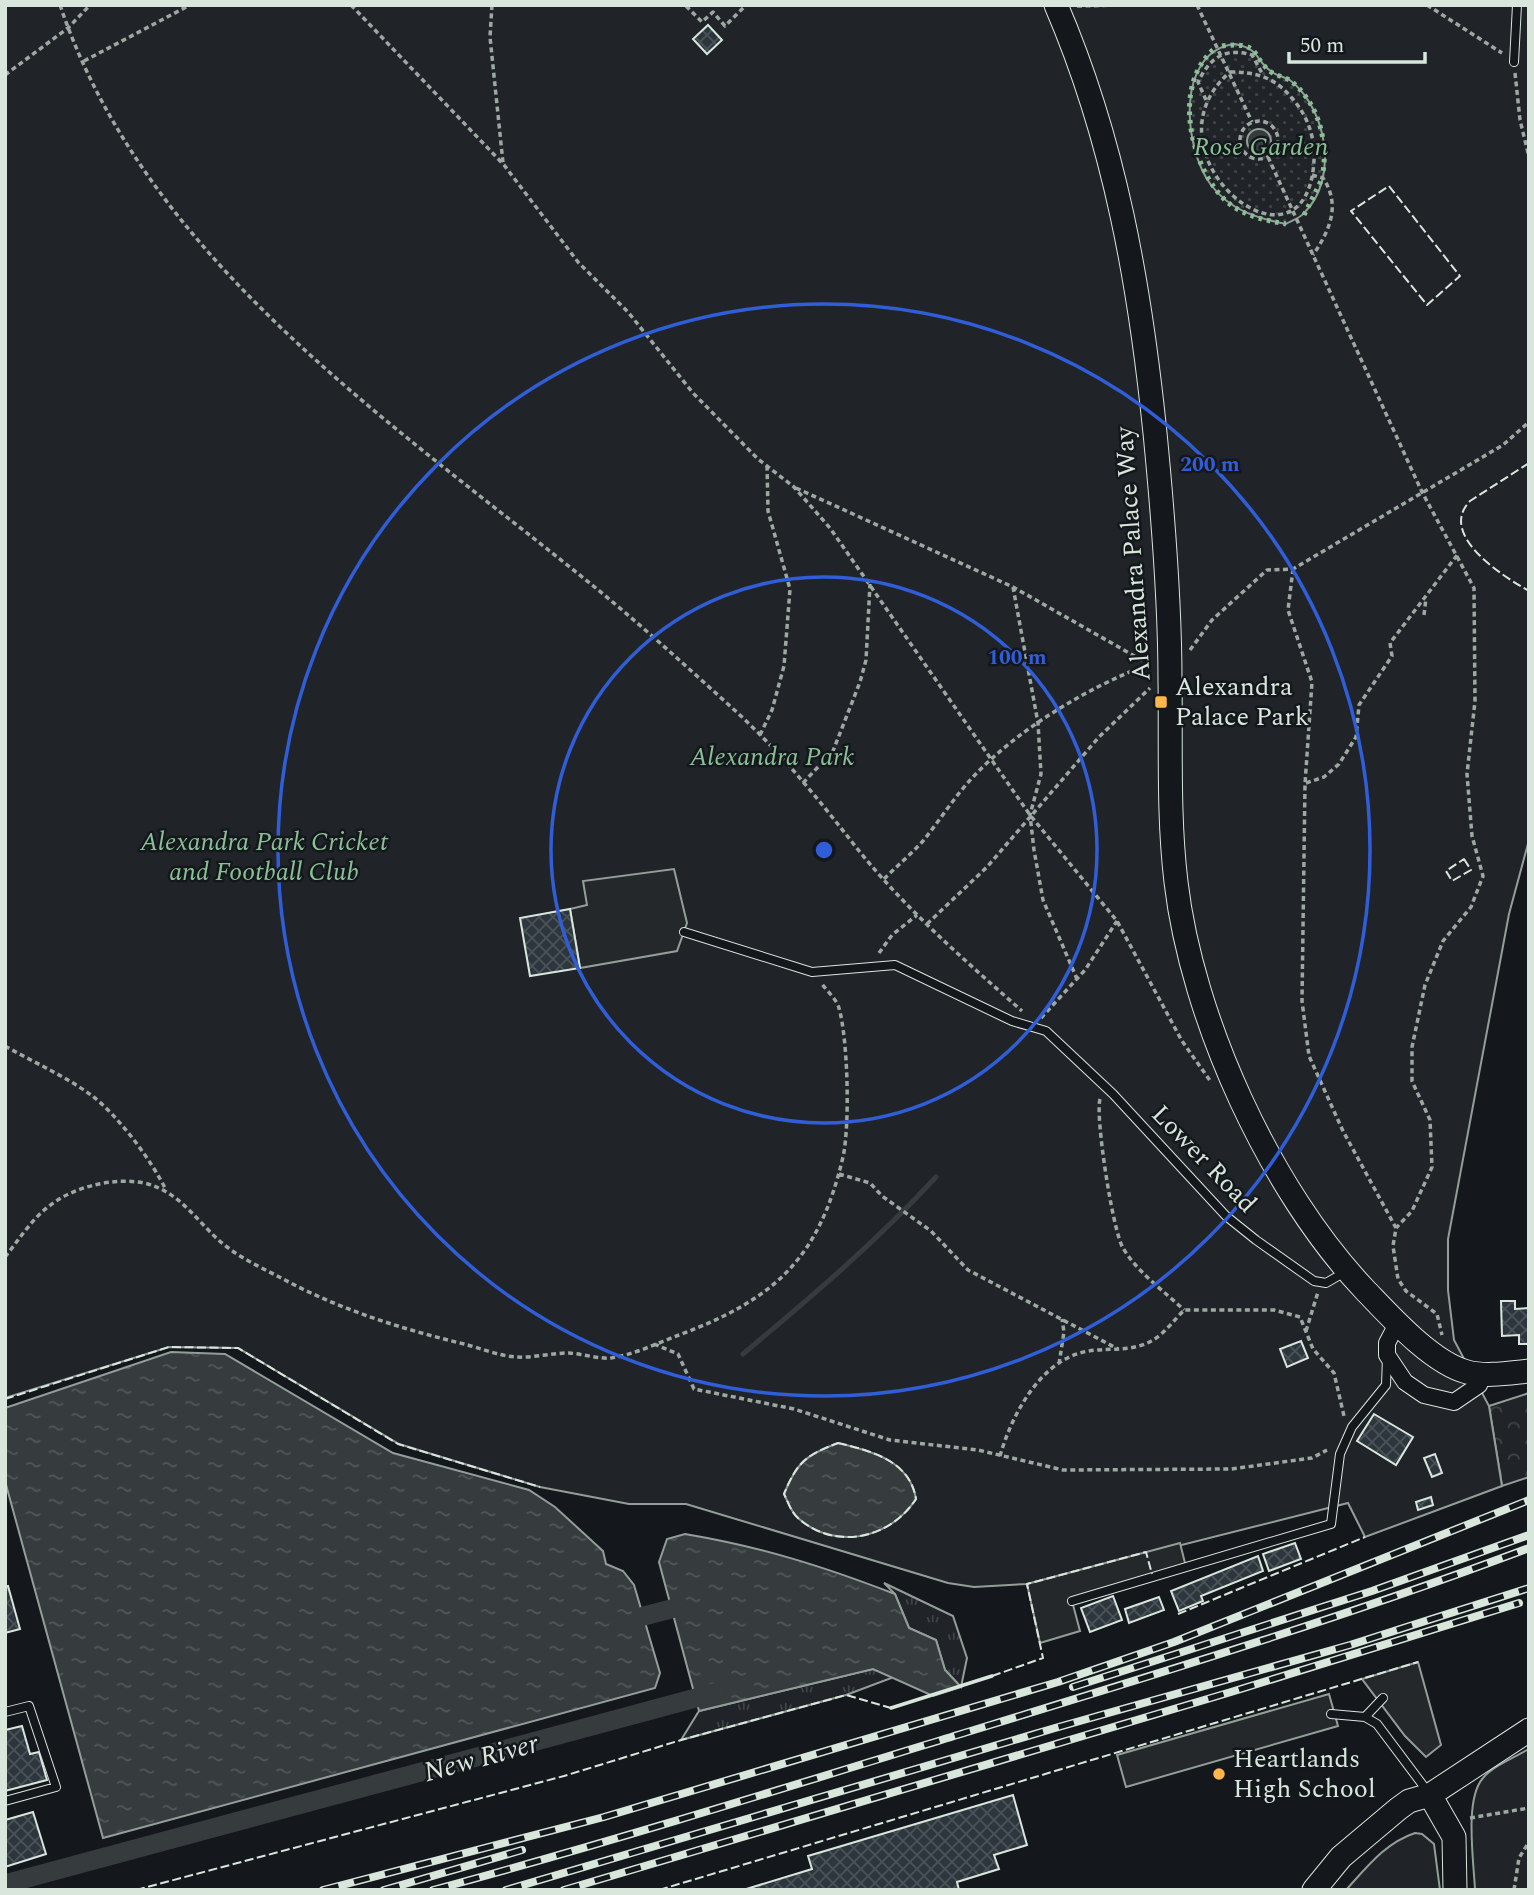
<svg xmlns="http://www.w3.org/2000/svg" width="1534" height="1895" font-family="Spectral,serif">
<defs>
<pattern id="grass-tufts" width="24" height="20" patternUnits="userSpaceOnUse" patternTransform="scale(1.75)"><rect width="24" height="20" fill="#202428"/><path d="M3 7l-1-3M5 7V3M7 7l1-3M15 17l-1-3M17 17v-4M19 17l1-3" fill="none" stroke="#404447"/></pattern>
<pattern id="forest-crowns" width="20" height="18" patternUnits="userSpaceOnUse" patternTransform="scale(1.75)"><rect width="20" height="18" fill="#202428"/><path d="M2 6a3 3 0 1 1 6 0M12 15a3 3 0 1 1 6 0" fill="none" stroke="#404447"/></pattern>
<pattern id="garden-dots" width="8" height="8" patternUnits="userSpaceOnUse" patternTransform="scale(1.75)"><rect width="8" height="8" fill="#202428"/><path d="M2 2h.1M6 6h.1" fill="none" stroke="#404447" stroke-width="1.8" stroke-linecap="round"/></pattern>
<pattern id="water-ripples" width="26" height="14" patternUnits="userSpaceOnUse" patternTransform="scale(1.75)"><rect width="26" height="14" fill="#363b3e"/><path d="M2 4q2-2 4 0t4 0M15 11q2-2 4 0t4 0" fill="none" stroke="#525759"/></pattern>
<pattern id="building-cross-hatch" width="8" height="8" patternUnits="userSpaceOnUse" patternTransform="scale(1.75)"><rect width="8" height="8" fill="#2c363c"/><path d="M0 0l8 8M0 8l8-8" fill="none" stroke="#4a5358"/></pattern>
</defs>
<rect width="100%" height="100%" fill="#14181c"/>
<path fill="url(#grass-tufts)" stroke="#939e99" stroke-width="2" d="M884,1583L953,1616L967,1658L961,1687L945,1670L936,1640L909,1628L895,1594Z
M873,1669L894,1677L846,1695L681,1740L699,1711Z"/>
<path fill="url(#forest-crowns)" stroke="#939e99" stroke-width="2" d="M1529,1393V1477L1502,1486L1489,1406Z"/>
<path fill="#202428" stroke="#939e99" stroke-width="2" d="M5,5H1529V840L1509,914L1448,1239V1290L1454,1340L1489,1406L1502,1486L1365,1537L1348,1503L1027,1584L974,1587L948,1583L686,1504H629L540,1487L399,1444L238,1348L169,1347L5,1398Z
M1529,1749V1890H1475C1474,1863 1464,1799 1483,1778C1493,1766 1515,1757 1529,1749Z
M1415,1833L1422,1834L1434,1844L1440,1890H1346C1367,1867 1385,1843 1415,1833Z"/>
<path fill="url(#garden-dots)" stroke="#939e99" stroke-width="2" d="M1235,44C1261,49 1255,61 1272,72C1277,76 1286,77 1291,81C1327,110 1339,179 1304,213C1300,218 1291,221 1286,224C1256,218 1230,210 1211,185C1183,148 1175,51 1235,44Z"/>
<path fill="#24282b" stroke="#939e99" stroke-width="2" d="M674,869L687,923L677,951L580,968L570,909L587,905L583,881Z
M1180,1543L1186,1567L1072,1601L1080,1631L1040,1643L1027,1584Z
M1418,1662L1441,1745L1426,1757L1405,1736L1362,1679Z
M1329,1694L1338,1726L1126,1787L1117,1755Z"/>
<path fill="url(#water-ripples)" stroke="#939e99" stroke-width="2" d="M1247 141a12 12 0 1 1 24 0a12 12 0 1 1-24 0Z
M171,1352L225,1354L393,1453L529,1490L555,1507L603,1551L606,1564L623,1571L634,1585L660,1673L655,1688L103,1838L5,1481V1408Z
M838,1443C872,1451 910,1461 916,1499C890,1539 835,1551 798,1518C791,1512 788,1502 784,1494C797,1462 806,1455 838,1443Z
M685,1534C762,1547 822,1566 895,1594L909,1628L936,1640L945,1670L961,1687L933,1696L873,1669L699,1711L659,1562L667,1539Z"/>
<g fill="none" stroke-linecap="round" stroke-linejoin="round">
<path stroke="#363b3e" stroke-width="5" d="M743,1354C810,1298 876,1242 936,1177"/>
<path stroke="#363b3e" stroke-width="19" d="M644,1616L671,1609
M5,1884L718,1692"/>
</g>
<path fill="url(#building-cross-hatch)" stroke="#d8e6dc" stroke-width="2" d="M708,25L722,40L707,54L693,39Z
M570,909L580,968L530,976L520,918Z
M1501,1301H1515V1309L1529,1308V1344H1519V1335L1502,1336Z
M1301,1341L1308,1358L1287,1367L1280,1349Z
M1374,1414L1413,1437L1396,1465L1357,1441Z
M1435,1454L1442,1473L1432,1477L1424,1458Z
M1431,1497L1433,1505L1418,1510L1416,1502Z
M1295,1543L1301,1559L1269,1571L1263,1554Z
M1258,1556L1263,1571L1201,1596L1203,1601L1179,1611L1171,1591Z
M8,1586L20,1629L5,1633V1587Z
M1113,1596L1122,1620L1090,1632L1081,1608Z
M1159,1597L1164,1610L1129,1623L1125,1609Z
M22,1726L30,1754L39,1752L47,1780L5,1791V1730Z
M1013,1795L1027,1845L994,1855L999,1869L957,1882L959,1890H743L812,1869L808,1856Z
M33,1812L46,1854L5,1867V1820Z"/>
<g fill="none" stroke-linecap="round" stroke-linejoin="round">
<g stroke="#d8e6dc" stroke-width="10">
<path id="lane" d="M1514,62L1517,5
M684,932L812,972L895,965L1012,1021L1046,1031L1113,1094L1226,1216L1256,1240L1314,1281L1326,1283L1345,1272
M1072,1601L1331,1524L1340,1454L1352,1427L1386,1385L1387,1358
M5,1712L29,1706L56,1787L5,1801
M1331,1714L1365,1717L1377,1724L1428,1792
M1365,1717L1383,1698"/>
</g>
<g stroke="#d8e6dc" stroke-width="18">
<path id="street" d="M1397,1324L1387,1343V1355L1405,1382L1424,1395L1454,1402L1479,1385L1484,1374"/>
</g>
<g stroke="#d8e6dc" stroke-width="25">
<path id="secondary" d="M1056,5C1115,142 1140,286 1155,433C1163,515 1170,598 1170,680C1171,747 1168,815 1176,882C1192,1019 1270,1190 1365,1290C1390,1316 1432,1363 1467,1372C1486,1377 1509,1373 1529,1371
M1430,1795L1454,1837L1455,1890
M1314,1890L1341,1857L1398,1809L1409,1801L1430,1795L1529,1730"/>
</g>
<path stroke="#9da8a2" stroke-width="3.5" stroke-dasharray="5 3.5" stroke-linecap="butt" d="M60,5C147,263 396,425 597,589C642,626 686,666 730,706C775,746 815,795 852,842C901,905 962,958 1022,1011
M351,5L504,165L578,262L628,312L693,393L758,459L794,487L830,528L1030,815L1117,921L1182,1041L1211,1082
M492,5L490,37L503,163
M1197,5L1252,122
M1427,5L1502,53
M686,6L702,22L713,12L725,26L746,5
M1077,6L1124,5
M84,61L190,5
M1230,72C1256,72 1274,77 1291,97C1310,118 1317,143 1313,171C1297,284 1138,152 1230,72Z
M1515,73L1520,120L1529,157
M5,75L68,28L90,5
M1206,100L1198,82C1210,58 1224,47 1252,55L1263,75
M1240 140a19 19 0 1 1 38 0a19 19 0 1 1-38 0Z
M1268,157L1422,492L1474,588L1475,701L1467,774L1472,836L1483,876L1471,907L1443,941L1425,985L1412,1047V1081L1430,1120L1432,1167L1412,1211L1396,1228
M1312,175L1323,178C1341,205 1330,230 1313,255
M796,488L1013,587L1152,666
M1293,569L1288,610L1312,682L1305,784L1302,1001L1309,1056L1343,1131L1396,1228L1393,1246L1398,1279L1406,1291L1437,1314L1442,1335
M1013,587L1038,723L1041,774L1030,815L1034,850L1043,900L1077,979
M1424,615L1426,598
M1190,650L1212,620L1267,570L1293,569L1503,445L1529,422
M760,735L772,710L784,666L790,589L768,511L767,465
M803,783L833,751L860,682L866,660L870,584
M1306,783L1324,777L1339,764L1356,737L1359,705L1392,656L1390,643L1458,554
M884,879C897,866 911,854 923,841C940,820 955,796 973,777C1018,729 1087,688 1149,664
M927,924L987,867L1099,737L1150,688
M879,953L892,935L917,915
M1041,1018L1085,970L1117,921
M5,1046C33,1062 65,1076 91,1095C117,1114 152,1161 166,1190
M1100,1099C1095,1117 1113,1232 1123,1248C1137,1272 1164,1291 1184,1310
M839,1174L870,1183L882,1196L931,1231L968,1270L1118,1349
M5,1257C18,1241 31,1220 48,1207C72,1187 113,1177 144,1183C183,1192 198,1225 227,1247C244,1260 266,1270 285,1280C341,1310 402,1329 464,1344C480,1348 499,1356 516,1357C533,1358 552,1353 569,1353C583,1354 598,1359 611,1358C633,1355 658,1343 679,1335C775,1299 819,1259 843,1157C850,1125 848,1040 839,1008C837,1000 827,991 822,984
M1306,1331L1318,1292
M654,1344L678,1354L694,1389L794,1409L890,1440L978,1450L1063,1470L1231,1469L1312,1458L1327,1450
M1059,1364L1064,1332L1062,1319
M1000,1456C1011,1417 1038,1365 1080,1353C1103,1346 1130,1354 1153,1340C1164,1334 1175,1319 1184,1310H1274L1300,1317L1313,1349L1334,1373L1344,1416
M1470,1818L1529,1808
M1514,1890L1519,1858L1529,1842"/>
<use href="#lane" stroke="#14181c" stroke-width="8"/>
<use href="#street" stroke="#14181c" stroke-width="16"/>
<use href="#secondary" stroke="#14181c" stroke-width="23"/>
<g stroke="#d8e6dc" stroke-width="8">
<path id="rail" d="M1073,1687L1372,1591L1529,1535
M323,1890L604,1817L1058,1682L1174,1642L1529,1500
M384,1890L522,1850
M433,1890C611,1842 788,1787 964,1733C1154,1675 1343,1618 1529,1548
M506,1890L1055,1728L1350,1645L1529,1588
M564,1890L1231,1692L1519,1603"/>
</g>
<use href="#rail" stroke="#14181c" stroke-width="5" stroke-dasharray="16" stroke-linecap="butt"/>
<path stroke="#8ac095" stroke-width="5" stroke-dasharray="3.5 5" stroke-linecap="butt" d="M1222,46C1262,41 1250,56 1271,72C1277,76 1285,77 1291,81C1318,103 1328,140 1323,172
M1213,50C1172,86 1190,167 1226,201C1243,216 1264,220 1286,224
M1304,215L1321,181"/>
<path stroke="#d8e6dc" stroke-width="2" stroke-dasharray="9 3.5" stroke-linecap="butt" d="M1389,186L1460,276L1427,305L1351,211Z
M1529,463L1470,501C1437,535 1504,577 1529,591
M1464,859L1471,870L1452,881L1446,871Z
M5,1399L169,1347L238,1348L398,1444L540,1487
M838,1443C872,1451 910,1461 916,1499C890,1539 835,1551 798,1518C791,1512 788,1502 784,1494C797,1462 806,1455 838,1443Z
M1178,1614L1365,1537
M992,1676L1043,1658L1027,1584L1146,1552L1152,1574
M136,1890L564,1776L681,1740L846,1695L891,1708
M659,1890L1418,1662"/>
<path stroke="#d8e6dc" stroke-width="3.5" d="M891,1708L992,1676"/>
</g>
<g fill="none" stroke="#305dd8" stroke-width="3.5">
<circle cx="824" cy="850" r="273"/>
<circle cx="824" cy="850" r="546"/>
</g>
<g fill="#ffb74d" stroke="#14181c" stroke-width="2.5">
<rect x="1154" y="695" width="14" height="14" rx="3.5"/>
<circle cx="1219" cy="1774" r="7"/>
</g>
<g text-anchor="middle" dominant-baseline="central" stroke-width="5" stroke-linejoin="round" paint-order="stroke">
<g font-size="26" font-style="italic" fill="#8ac095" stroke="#14181c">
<text x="1261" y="147">Rose Garden</text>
<text x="772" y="757">Alexandra Park</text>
<text x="264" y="842">Alexandra Park Cricket<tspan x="264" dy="30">and Football Club</tspan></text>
</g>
<g font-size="26" fill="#d8e6dc" stroke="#14181c">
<text transform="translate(1133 554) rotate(-94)">Alexandra Palace Way</text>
<text transform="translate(1204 1159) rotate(46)">Lower Road</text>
</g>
<g font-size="26" fill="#d8e6dc" stroke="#14181c" text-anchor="start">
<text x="1175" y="687">Alexandra<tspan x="1175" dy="30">Palace Park</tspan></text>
<text x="1233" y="1759">Heartlands<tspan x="1233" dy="30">High School</tspan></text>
</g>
<g font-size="28" font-style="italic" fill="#d8e6dc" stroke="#14181c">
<text transform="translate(481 1758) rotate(-15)">New River</text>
</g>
</g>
<circle cx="824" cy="850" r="10" fill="#305dd8" stroke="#14181c" stroke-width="3.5"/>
<g font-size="21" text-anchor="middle" font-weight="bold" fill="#305dd8" stroke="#14181c" stroke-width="5" stroke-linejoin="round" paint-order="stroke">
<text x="1210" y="471">200 m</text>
<text x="1017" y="664">100 m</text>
</g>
<rect width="1534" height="1895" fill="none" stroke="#d8e6dc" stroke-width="14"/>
<path d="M1289 52v10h136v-10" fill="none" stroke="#d8e6dc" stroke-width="3.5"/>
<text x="1300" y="52" font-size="21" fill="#d8e6dc" stroke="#14181c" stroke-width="5" paint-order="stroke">50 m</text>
</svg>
